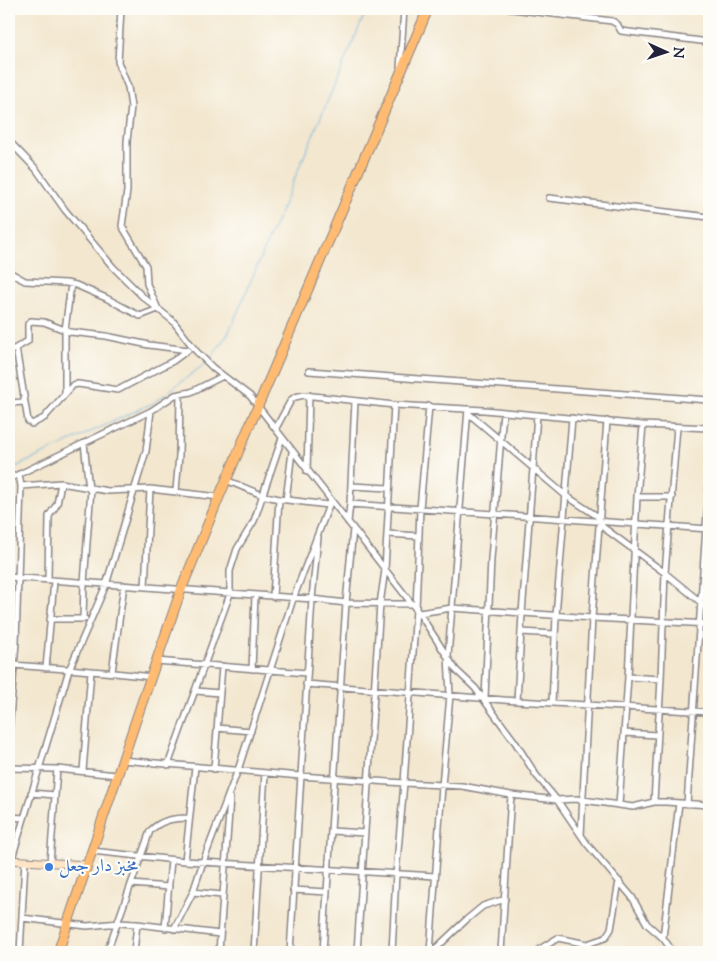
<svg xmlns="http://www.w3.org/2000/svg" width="718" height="961" font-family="'Sorts Mill Goudy',Amiri,serif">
<rect width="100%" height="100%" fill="#fdfcf7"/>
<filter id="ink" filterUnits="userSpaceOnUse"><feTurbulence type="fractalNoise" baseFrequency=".02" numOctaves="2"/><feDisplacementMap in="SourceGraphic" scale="10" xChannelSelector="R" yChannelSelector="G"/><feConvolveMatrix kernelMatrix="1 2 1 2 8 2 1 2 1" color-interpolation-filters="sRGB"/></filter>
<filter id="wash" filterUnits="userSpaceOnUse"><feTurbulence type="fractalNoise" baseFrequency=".0096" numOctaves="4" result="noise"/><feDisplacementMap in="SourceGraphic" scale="20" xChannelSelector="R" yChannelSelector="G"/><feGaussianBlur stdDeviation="1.12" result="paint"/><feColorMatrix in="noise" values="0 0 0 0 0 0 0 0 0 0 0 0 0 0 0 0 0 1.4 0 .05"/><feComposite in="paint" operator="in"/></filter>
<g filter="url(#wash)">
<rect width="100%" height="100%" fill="#f3e7cf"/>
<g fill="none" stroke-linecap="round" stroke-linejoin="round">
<path stroke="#68b0df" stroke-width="1" d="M209,361L229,332L367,9
M9,470L155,402L206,363"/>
</g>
</g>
<g filter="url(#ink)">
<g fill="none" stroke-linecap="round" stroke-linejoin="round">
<g stroke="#8a8485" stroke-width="8">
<path id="street" d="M512,9L612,21L617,24L621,31L709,42
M400,68L404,9
M9,141L36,169L65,210L113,267L142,296L173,321L196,351L213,368L250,396L419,613L456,670L475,688L515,742L536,775L557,800L587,844L632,897L647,924L663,938L673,952
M549,198L709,217
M9,272L25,281L66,283L76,285L106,298L140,316L158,309L147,284L146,266L122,226L127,191V141L131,107L128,87L118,62L121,9
M16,348L28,421L32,424L44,418L73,385L78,384L118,390L173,361L188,350
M9,352L28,341V324L31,321L44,322L70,332L106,336L149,345L188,350
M309,371L709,400
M65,393V330L71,284
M9,403L25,402
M468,413L565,495L600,518
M276,428L291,400L295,397L304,395L394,405L484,410L643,425L709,428
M84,443L89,489
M307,472L309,395
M9,479L151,411L175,395L191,392L223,376
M226,480L262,495L279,499L328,505
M21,486L61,483L108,491L150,489L219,497
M351,486L389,488
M176,491L179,455L180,395
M637,497H672
M286,500L292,452
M350,504L709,529
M348,522L350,504L355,401
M600,525L665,573L709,609
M387,534L419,536
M9,577L312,599L346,603L412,604
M48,580L49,516L57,504L61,483
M145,587L150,489
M273,597L279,499
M419,613L452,608L592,618L709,624
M50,619H85
M83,619L84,583L91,489
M521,632L555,634
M156,661L307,673
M14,665C60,669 105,671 151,677
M46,668L54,581
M252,669L255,596
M112,672L124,585
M628,677L661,679
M306,684L517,701L709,712
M196,691L220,693
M485,698L491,559L503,412
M517,701L522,614L537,415
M552,703L556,616L572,418
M217,728L251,731
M9,731L16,642L21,486L19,474
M624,733L657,735
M122,760L300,776L404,783L462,786L511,795L557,800L576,799L633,807L654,802H666L709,805
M168,765L230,594V571L237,549L254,521L282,438
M9,768L57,769L117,775
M214,769L222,666
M83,771L91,671
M31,793L55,795
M654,802L661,679L665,573L677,427
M687,804L709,484
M619,805L628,677L637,497L643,425
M9,817L24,818
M331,831L365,833
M581,835L592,618L607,421
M92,851L185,861L435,876
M185,861L195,767
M50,863L57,769
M9,868L69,670L106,585L146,451L151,411
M131,884L169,887
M293,890L327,892
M193,892L222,895
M22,918L87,926L119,923L137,924L220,934
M165,928L171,860
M174,929L193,892L203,862L239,767L293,599L331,500
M663,938L679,803
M219,951L254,952
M20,952L25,861
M107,952L150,831C161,820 173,818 189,818
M134,952L137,924
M219,952L230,798
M254,952L265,773
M290,952L312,599L318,537
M323,952L346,603L353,529
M357,952L380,604L385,570L394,405
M392,952L396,874L404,783L416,609L420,509L429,406
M430,952L442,786L450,695L448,656L468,409
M432,952L466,920L483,906L505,899
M501,952L511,795
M538,952L540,949L558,938L587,944L605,938L611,929L619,881"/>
</g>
<g stroke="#8a8485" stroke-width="9">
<path id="secondary" d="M9,860L87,865"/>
</g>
<g stroke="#8a8485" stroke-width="11">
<path id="highway" d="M58,952L137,717L181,590L219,497L428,9"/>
</g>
<use href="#street" stroke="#fff" stroke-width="5"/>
<use href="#secondary" stroke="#ffe4c6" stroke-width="7"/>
<use href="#highway" stroke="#ffbb71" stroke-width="9"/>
</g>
</g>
<circle fill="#3f7fe0" stroke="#fdfcf7" stroke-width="2" cx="49" cy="867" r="5"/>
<g text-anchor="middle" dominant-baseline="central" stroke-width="4.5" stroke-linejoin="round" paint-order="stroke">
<g font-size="18" fill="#366cbe" stroke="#fdfcf7" text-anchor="start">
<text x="59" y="867">مخبز دار جعل</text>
</g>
</g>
<rect width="718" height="961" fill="none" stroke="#fdfcf7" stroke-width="30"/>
<g transform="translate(666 52) rotate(93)" stroke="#fdfcf7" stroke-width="4" paint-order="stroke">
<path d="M0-4L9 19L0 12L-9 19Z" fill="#22223b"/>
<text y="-8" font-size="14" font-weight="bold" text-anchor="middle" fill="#22223b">N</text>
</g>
</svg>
